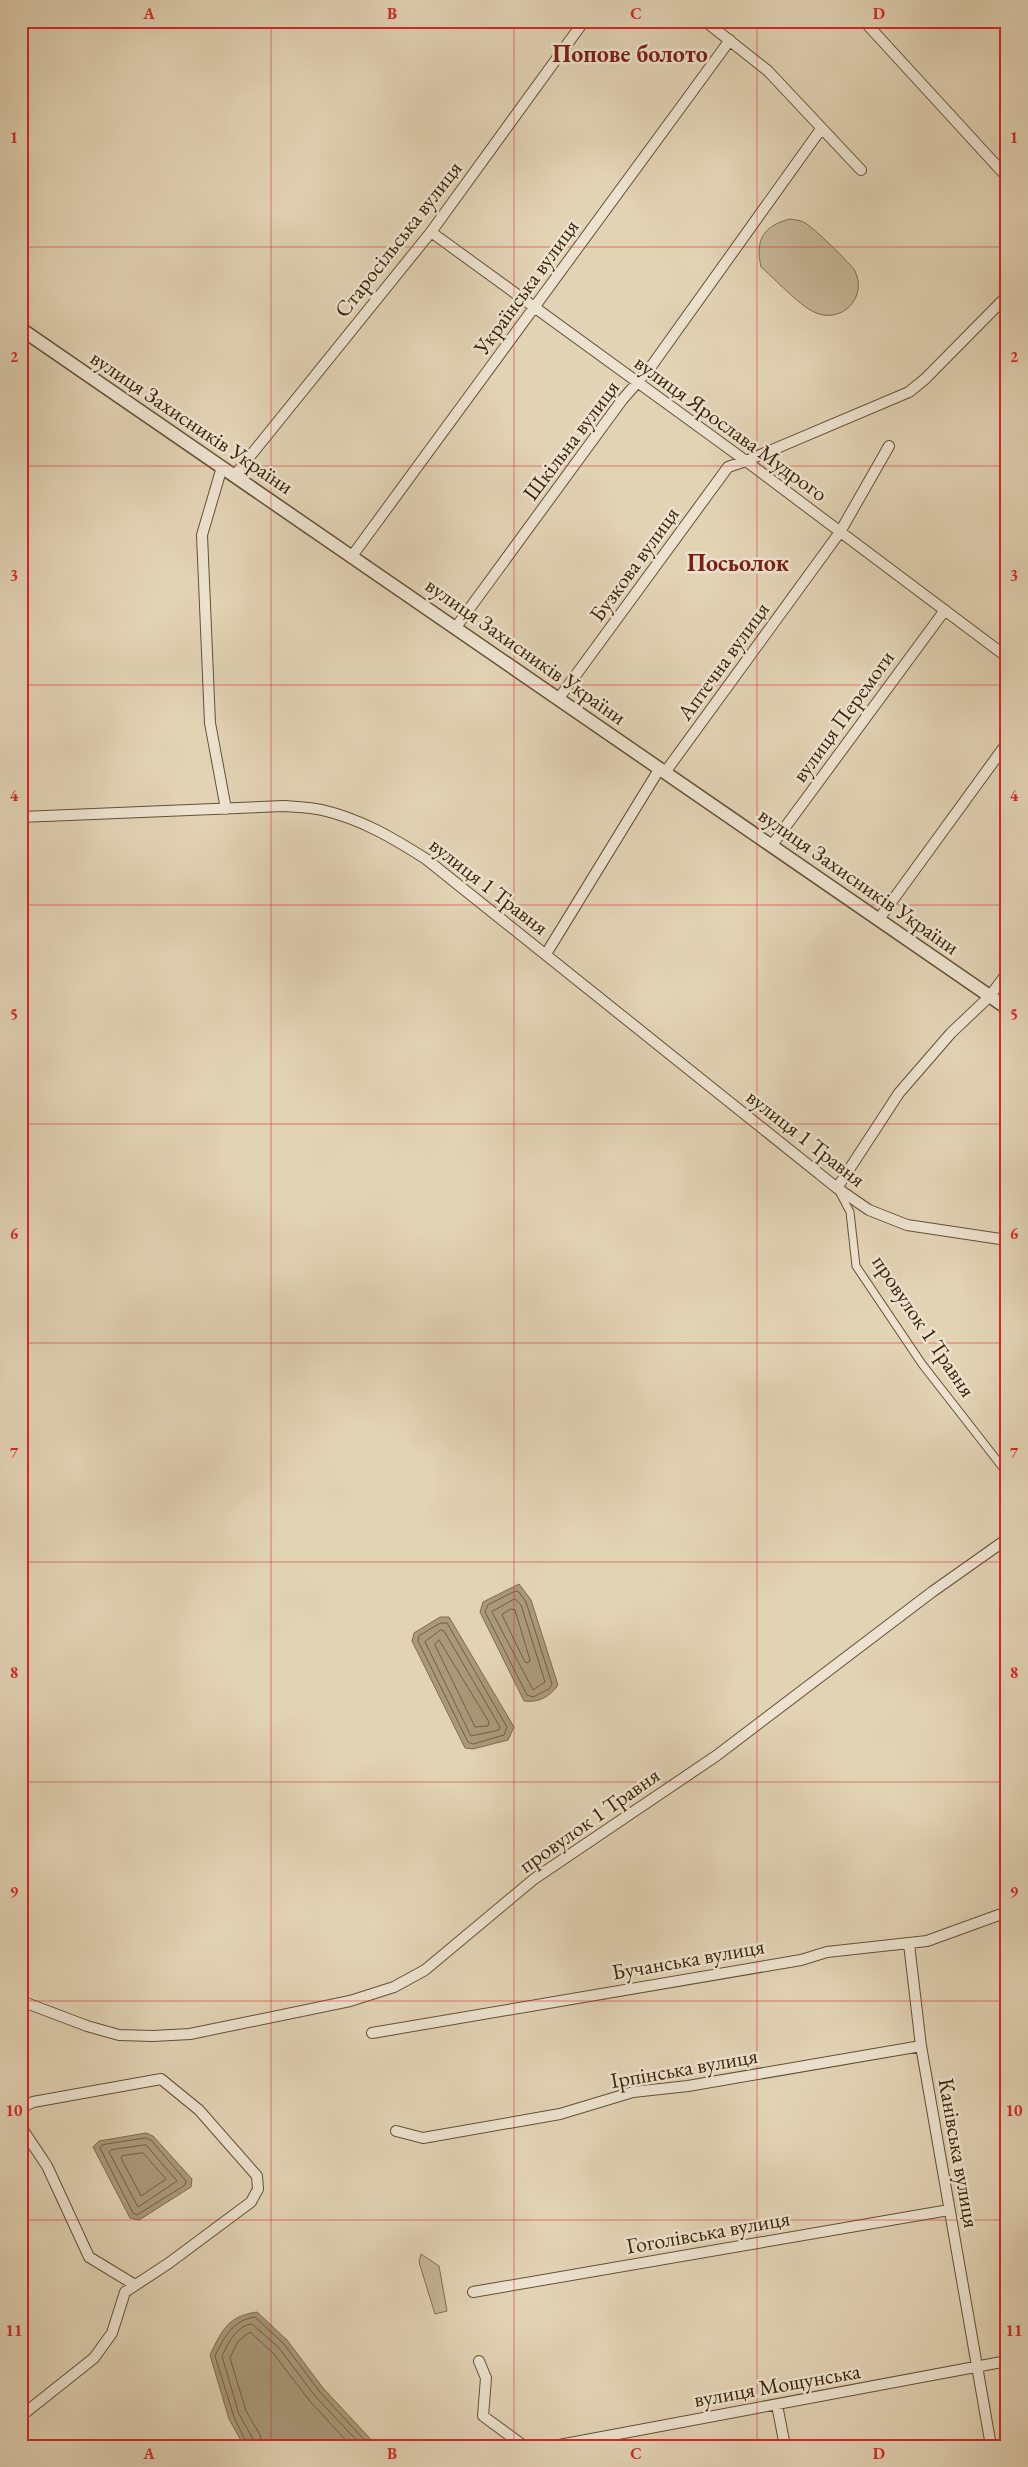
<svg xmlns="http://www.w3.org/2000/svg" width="1028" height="2467" font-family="'EB Garamond',serif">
<rect width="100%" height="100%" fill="#e2d3b5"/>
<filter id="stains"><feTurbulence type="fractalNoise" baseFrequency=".004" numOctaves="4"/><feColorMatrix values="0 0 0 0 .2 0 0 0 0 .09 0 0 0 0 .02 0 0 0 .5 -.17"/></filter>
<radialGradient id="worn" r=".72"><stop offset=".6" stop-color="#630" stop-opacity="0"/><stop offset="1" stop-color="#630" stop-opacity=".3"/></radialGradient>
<path fill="#c5b597" stroke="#806c4e" d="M790,219C795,220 801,220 805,223C812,226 852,265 855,271C868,298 841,325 814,312C799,305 775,279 761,267C755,240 763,226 790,219Z
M421,2254L439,2266L447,2311L435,2314L419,2262Z"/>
<path fill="#a9987a" stroke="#7d6a4c" d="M519,1584L531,1600L558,1685C550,1697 538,1703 524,1701L480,1612L483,1602Z
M440,1617H449L514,1727L508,1740L473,1749L465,1748L412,1641L414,1633Z
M146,2133L153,2136L192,2179L191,2187L139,2220L130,2218L93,2147L99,2141Z
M257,2312L287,2340L323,2388L377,2446H244L229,2419L210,2355C222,2330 228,2316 257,2312Z"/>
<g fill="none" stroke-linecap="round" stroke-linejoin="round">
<path stroke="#725e40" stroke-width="1" d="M516,1591L519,1592L526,1602L552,1684L549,1689L533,1697L527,1695L485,1612L488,1605Z
M515,1599L521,1605L545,1682L533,1690L492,1612Z
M511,1609L515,1610L530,1660L528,1663L525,1662L502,1615Z
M441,1623H447L507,1727L504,1735L473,1744L468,1742L418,1641L419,1636Z
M441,1630L444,1631L500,1727L499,1730L471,1736L425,1642Z
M439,1640L489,1722L488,1726L475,1727L435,1645Z
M146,2138L151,2140L186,2181L185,2185L137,2215L133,2213L100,2148L102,2145Z
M146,2145L177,2181L138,2207L109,2152L111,2150Z
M143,2153L166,2179L141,2196L121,2158L122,2156Z
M248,2446L234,2417L215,2356C224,2337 233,2320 255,2317L284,2344L320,2392L370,2446
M255,2446L253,2439L239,2414L222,2356C228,2343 236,2326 252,2324L279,2348L315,2396L362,2446
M262,2446L260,2435L246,2411L230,2358L238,2341L250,2332L273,2353L309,2400L351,2446"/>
<g stroke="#645032" stroke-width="9">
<path id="pedestrian" d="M839,1191L850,1212L856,1266L922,1364L1007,1473"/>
</g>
<g stroke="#645032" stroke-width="12">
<path id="minor" d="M705,21L768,71L861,170
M864,21L1007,177
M431,232L746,461L1007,657
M352,556L730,40
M456,627L622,400L650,368L821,129
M559,698L728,467L746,461L909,392L925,379L1007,296
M666,771L840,532L889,446
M226,809L210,723L202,535L222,467L234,476L431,232L584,21
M21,817L284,806C296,807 310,807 322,810C361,819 393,838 426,859L837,1188L869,1210L907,1225L1007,1240
M772,845L945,610
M879,919L1007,743
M546,954L660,768
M837,1188L899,1093L951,1033L990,996L1007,973
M909,1944L921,2046L991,2446
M21,2001L87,2026L119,2035L153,2036L190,2034L350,2001L394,1987L425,1970L534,1879L716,1756L932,1592L1007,1539
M372,2033L801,1960L827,1952L927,1941L1007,1912
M21,2108L33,2102L161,2079L199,2110L257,2176L258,2189L251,2202L169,2263L125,2292L112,2333L94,2358L21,2416
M21,2127L47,2166L89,2257L135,2285
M396,2131L423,2138L560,2114L633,2092L688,2086L921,2046
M473,2292L949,2210
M479,2361L486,2378L483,2416L524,2446
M777,2405L785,2446
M554,2446L1007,2361"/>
</g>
<g stroke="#645032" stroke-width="15">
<path id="tertiary" d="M21,329L1007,1008"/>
</g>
<use href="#pedestrian" stroke="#ece2cf" stroke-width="7"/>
<use href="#minor" stroke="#ece2cf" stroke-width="10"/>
<use href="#tertiary" stroke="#ece2cf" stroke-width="12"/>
</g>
<path fill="none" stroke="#d62828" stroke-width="1" stroke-opacity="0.55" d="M271,21V2446M514,21V2446M757,21V2446M21,247H1007M21,466H1007M21,685H1007M21,905H1007M21,1124H1007M21,1343H1007M21,1562H1007M21,1782H1007M21,2001H1007M21,2220H1007"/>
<g text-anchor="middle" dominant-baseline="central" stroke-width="5" stroke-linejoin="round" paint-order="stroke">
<g font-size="22" fill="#3a2406" stroke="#ece2cf">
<text transform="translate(398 239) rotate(-52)">Старосільська вулиця</text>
<text transform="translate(526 287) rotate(-54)">Українська вулиця</text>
<text transform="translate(192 422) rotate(34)">вулиця Захисників України</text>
<text transform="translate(731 428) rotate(36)">вулиця Ярослава Мудрого</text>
<text transform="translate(571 440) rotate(-53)">Шкільна вулиця</text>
<text transform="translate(634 564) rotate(-54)">Бузкова вулиця</text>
<text transform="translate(526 651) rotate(35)">вулиця Захисників України</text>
<text transform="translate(723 661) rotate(-54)">Аптечна вулиця</text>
<text transform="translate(843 716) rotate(-54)">вулиця Перемоги</text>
<text transform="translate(859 881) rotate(35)">вулиця Захисників України</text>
<text transform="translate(489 886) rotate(38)">вулиця 1 Травня</text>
<text transform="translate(806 1138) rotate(38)">вулиця 1 Травня</text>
<text transform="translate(924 1326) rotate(56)">провулок 1 Травня</text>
<text transform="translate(589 1820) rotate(-35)">провулок 1 Травня</text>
<text transform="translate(688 1959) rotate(-10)">Бучанська вулиця</text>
<text transform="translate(684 2068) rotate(-10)">Ірпінська вулиця</text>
<text transform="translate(959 2153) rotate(80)">Канівська вулиця</text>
<text transform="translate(708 2232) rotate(-10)">Гоголівська вулиця</text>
<text transform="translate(777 2385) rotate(-10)">вулиця Мощунська</text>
</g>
<g font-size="24" font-weight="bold" fill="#7a1f14" stroke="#ece2cf">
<text x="630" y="53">Попове болото</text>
<text x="738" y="562">Посьолок</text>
</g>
</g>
<rect width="1028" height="2467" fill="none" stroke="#e2d3b5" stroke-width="55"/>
<rect x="28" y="28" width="972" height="2412" fill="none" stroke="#d62828" stroke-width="2"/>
<g font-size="16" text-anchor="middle" font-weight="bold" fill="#d62828">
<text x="149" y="19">A</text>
<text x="392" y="19">B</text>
<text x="636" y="19">C</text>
<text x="879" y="19">D</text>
<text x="14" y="143">1</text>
<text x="1014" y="143">1</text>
<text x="14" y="362">2</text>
<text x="1014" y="362">2</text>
<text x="14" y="581">3</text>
<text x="1014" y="581">3</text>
<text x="14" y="801">4</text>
<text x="1014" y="801">4</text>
<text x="14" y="1020">5</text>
<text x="1014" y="1020">5</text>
<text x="14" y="1239">6</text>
<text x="1014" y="1239">6</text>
<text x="14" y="1458">7</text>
<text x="1014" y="1458">7</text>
<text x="14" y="1678">8</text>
<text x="1014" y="1678">8</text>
<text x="14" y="1897">9</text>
<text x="1014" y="1897">9</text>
<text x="14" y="2116">10</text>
<text x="1014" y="2116">10</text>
<text x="14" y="2336">11</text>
<text x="1014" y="2336">11</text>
<text x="149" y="2459">A</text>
<text x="392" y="2459">B</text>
<text x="636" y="2459">C</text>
<text x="879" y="2459">D</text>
</g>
<rect width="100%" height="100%" filter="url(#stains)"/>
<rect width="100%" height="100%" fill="url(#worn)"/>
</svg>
